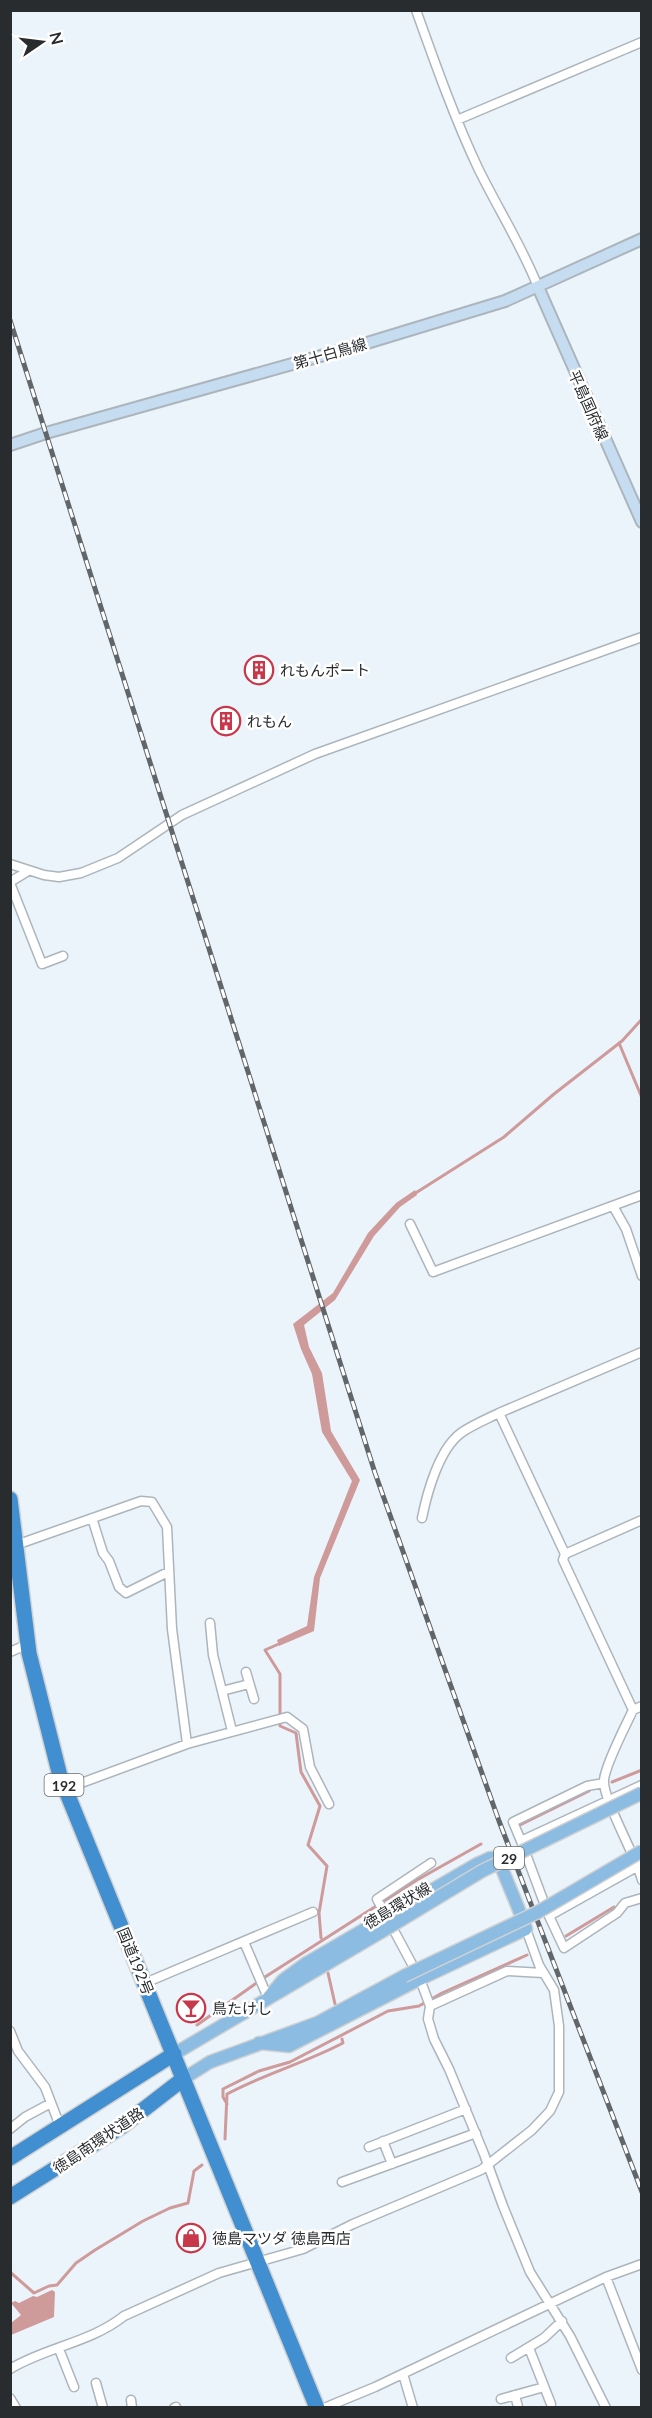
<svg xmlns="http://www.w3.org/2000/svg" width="652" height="2418" font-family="Lato,'Noto Sans JP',sans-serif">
<rect width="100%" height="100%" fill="#ebf3fb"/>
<path fill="#cf9a9a" d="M415,1190L417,1195L400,1207L374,1236L335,1300L304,1325L309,1347L322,1373L331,1431L360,1480L320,1578L314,1631L279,1646L277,1640L307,1626L314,1577L352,1481L322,1432L312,1374L301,1349L293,1324L333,1293L368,1233L396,1203Z
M52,2290L55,2292L54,2317L11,2335V2323L21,2315L11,2303L15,2301L19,2303L33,2296L37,2297Z"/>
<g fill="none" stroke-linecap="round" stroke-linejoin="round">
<path stroke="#cf9a9a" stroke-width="3" d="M619,1043L642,1098
M414,1194L504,1137L554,1094L622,1041L642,1019
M281,1643L265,1650L280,1674V1726L296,1733L301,1772L320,1806L308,1845L327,1866L319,1913L321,1938
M612,1782L642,1770
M520,1825L589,1791
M566,1936L614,1907
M328,1973L335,2004
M197,2025L265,1977L417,1880L481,1844
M227,2104L223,2097V2089L259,2071L290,2062L388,2011L419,2006L442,1993L527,1955
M225,2139L227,2094C264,2074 305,2063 343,2043L342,2039
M10,2272L34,2293L49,2286L57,2285L76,2263L95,2250L143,2221L170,2208L188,2203L194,2171L202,2165"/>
<g stroke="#adb5bc" stroke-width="11">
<path id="street" d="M416,10C435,63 454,117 478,168C497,207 523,248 538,287
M457,120L642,42
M10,864L44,875L59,877L81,873L118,858L182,815L315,754L642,637
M10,882L28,871
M10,883L42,964L63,956
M613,1206L626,1229L642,1276
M410,1224L433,1272L642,1195
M92,1518L103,1553L109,1561L119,1587L126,1593L168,1572
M422,1518C427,1493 439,1449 461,1433C472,1425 487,1419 499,1413
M16,1545L141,1501L152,1502L167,1527L172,1629L187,1744
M565,1554L642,1520
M210,1623L213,1655L232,1731
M10,1652L28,1644
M246,1672L254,1699
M222,1691L249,1684
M642,1706L633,1710C626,1725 605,1765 604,1780C602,1798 636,1856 642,1880
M633,1710L563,1560L565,1554L499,1413L642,1352
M642,1785L521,1841L549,1916L642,1864
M65,1789L187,1744L287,1717L303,1729L310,1767L329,1804
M521,1841L513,1822L587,1786L604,1783
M431,1863L377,1899L420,1979L430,2006L428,2019L434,2039L449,2069L484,2154L503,2206L530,2272L570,2336L606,2408
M549,1916L564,1948L617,1913L625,1903L642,1898
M244,1942L268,1998
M145,1983L313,1912
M430,2006L507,1971L543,1973
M10,2031L18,2051L45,2087L60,2126
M10,2129L25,2117L51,2103
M383,2141L392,2164
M369,2147L466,2109
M342,2182L476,2133
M606,2277L642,2370
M529,2348L551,2404
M59,2349L74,2387
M511,2358L544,2338L562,2321
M10,2369C46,2347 90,2343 124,2316L219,2273L303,2249L353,2224L481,2170L532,2130L550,2111L559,2092V2026L554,1990L539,1965L526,1929
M403,2374L413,2408
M96,2383L103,2408
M515,2395L518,2407
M10,2398L16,2408
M501,2399L544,2387
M131,2400L132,2408
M174,2408L176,2407
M324,2408L375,2387L606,2277L642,2264"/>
</g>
<g stroke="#adb5bc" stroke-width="14">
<path id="secondary" d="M538,287L642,522
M10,445L46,433L367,343L505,301L642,239"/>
</g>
<g stroke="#d0d1d1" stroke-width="15">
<path id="primary" d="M259,2043L289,2046L420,1979L526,1929C518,1905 507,1883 498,1858H490L477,1864L305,1964L283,1980L268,1998
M174,2054L381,1932
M183,2079L210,2062L317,2023L404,1976"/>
</g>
<g stroke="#d0d1d1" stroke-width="18">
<path id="highway" d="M10,1499L29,1653L60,1776L317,2408
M10,2158L174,2054
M10,2197L121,2127L183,2079"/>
</g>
<use href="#street" stroke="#fff" stroke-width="8"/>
<use href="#secondary" stroke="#c6ddf1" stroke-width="10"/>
<use href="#primary" stroke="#8dbce3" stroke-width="12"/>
<use href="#highway" stroke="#418fd1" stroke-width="15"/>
<g stroke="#61666a" stroke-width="5">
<path id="rail" d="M10,320L375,1473L499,1821L642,2192"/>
</g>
<use href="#rail" stroke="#fff" stroke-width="3" stroke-dasharray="9" stroke-linecap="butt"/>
<g stroke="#d0d1d1" stroke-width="15" stroke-linecap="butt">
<path id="primary-bridge" d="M381,1932L482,1871L642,1793
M404,1976L538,1912L642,1851"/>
</g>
<use href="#primary-bridge" stroke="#8dbce3" stroke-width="12"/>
</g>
<defs>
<g id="building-ring" transform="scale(1.5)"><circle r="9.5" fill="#fff" stroke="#c8384b" stroke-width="1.5"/><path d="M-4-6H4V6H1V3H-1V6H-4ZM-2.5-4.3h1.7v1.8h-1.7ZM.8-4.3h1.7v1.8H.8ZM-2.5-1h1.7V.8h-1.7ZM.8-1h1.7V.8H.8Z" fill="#c8384b"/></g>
<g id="bar-ring" transform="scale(1.5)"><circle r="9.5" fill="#fff" stroke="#c8384b" stroke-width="1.5"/><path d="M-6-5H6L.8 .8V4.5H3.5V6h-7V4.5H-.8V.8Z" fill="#c8384b"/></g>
<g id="shop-ring" transform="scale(1.5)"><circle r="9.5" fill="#fff" stroke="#c8384b" stroke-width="1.5"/><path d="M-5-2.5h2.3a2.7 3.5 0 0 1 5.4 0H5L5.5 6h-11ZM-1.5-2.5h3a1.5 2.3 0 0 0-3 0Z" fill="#c8384b"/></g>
</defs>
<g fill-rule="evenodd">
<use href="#building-ring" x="259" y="670"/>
<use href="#building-ring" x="226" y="721"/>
<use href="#bar-ring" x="191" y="2008"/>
<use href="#shop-ring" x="191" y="2238"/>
</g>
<g text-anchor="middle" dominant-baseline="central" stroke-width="5" stroke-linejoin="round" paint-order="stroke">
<g fill="#fff" stroke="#696b6d" stroke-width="1.5">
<rect x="44.5" y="1774" width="39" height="22" rx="4.5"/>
<rect x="494" y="1847" width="30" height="22" rx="4.5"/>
</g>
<g font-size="14" font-weight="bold" fill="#292c2f">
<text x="64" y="1785">192</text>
<text x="509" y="1858">29</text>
</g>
<g font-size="15" fill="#292c2f" stroke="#fff">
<text transform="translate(330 353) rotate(-16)">第十白鳥線</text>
<text transform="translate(589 405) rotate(66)">平島国府線</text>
<text transform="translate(397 1905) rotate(-31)">徳島環状線</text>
<text transform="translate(136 1961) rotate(68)">国道192号</text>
<text transform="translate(98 2140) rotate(-34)">徳島南環状道路</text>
</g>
<g font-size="15" fill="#292c2f" stroke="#fff" text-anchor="start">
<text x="280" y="670">れもんポート</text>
<text x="247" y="721">れもん</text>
<text x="212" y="2008">鳥たけし</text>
<text x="212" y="2238">徳島マツダ 徳島西店</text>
</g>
</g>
<rect width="652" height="2418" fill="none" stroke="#292c2f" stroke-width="24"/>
<g transform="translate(42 42) rotate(76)" stroke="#ffffff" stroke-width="4.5" paint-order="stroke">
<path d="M0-4.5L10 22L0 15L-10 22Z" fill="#292c2f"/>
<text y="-9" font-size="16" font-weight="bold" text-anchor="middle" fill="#292c2f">N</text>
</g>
</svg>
